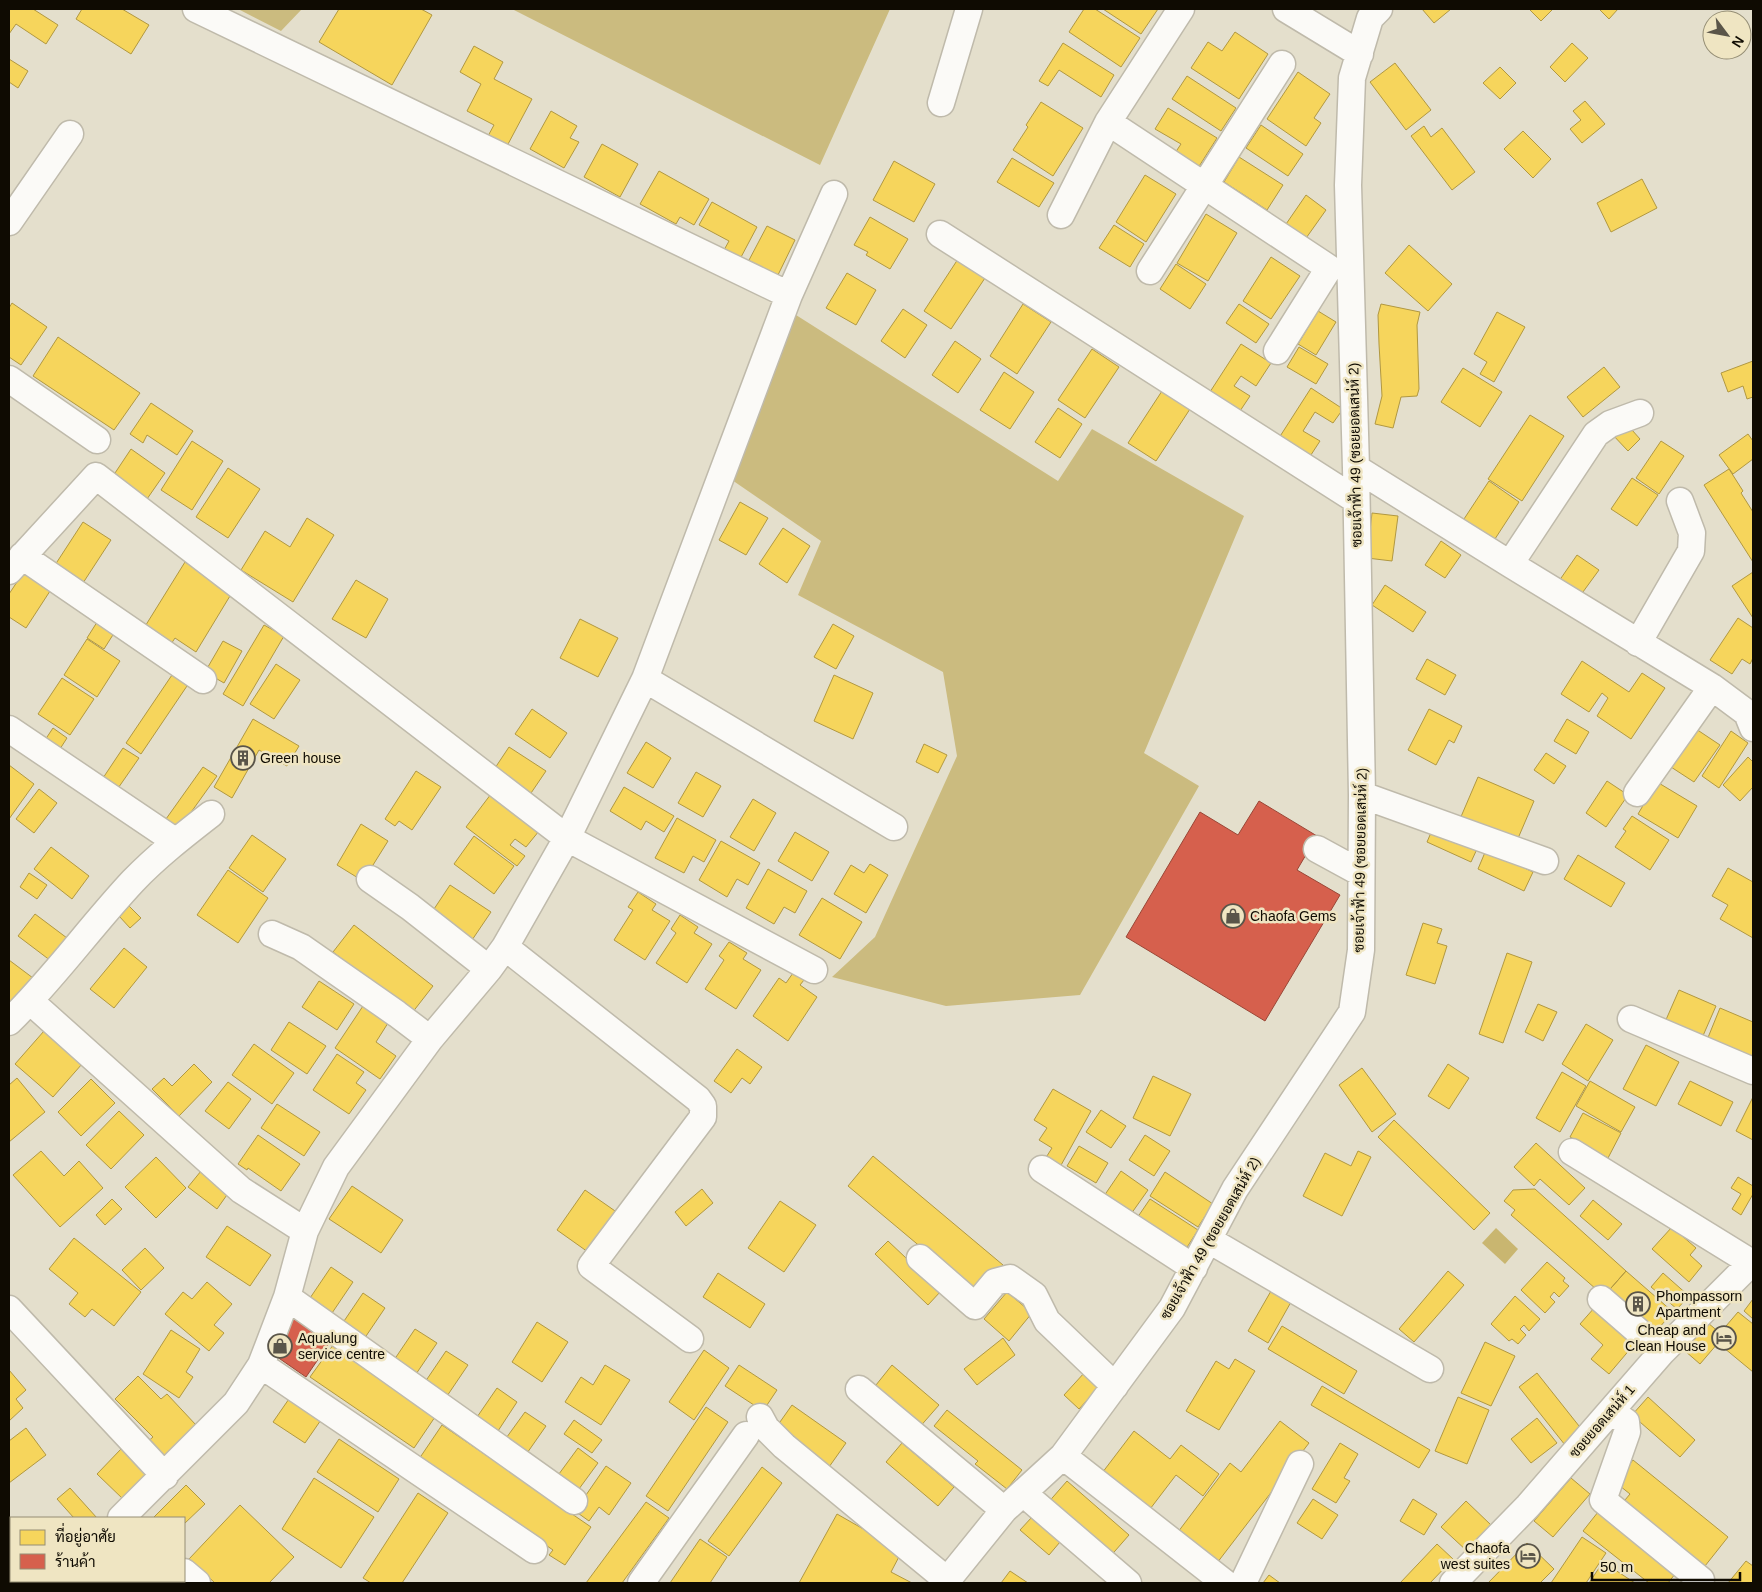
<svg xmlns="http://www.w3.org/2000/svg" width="1762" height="1592" font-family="Arial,Sarabun,sans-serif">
<rect width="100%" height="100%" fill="#e4dfcc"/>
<path fill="#cbbb7f" d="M238,9H302L281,31Z
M512,9H890L820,165Z
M796,315L1058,481L1092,429L1244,516L1144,753L1199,786L1080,995L946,1006L832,977L875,937L957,756L943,672L798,595L821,541L732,480Z"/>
<path fill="#c9b670" d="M1496,1228L1518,1249L1505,1264L1482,1243Z"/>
<path fill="#f6d55c" stroke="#b19841" d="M9,9H33L58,25L46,44L16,24L9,34Z
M82,9H122L149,25L131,54L76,19Z
M339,9H421L432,15L392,85L319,42Z
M1084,9H1095L1140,38L1121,67L1069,32Z
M1103,9H1158L1141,34Z
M1422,9H1451L1434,23Z
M1529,9H1553L1541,21Z
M1599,9H1618L1609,19Z
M1235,32L1268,54L1239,99L1191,68L1208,42L1222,51Z
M1063,43L1114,75L1101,97L1059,70L1048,86L1039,81Z
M1572,43L1588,58L1565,82L1550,67Z
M474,46L503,62L494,79L532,99L507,146L488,136L494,125L467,111L481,84L460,72Z
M9,59L28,71L18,88L9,82Z
M1395,63L1431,110L1406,130L1370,82Z
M1500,67L1516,83L1500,99L1483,83Z
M1298,72L1330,94L1314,118L1321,123L1306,146L1267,119Z
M1187,76L1236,108L1221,131L1172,99Z
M1585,101L1605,124L1582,143L1570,129L1581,120L1573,111Z
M1041,102L1083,128L1053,176L1013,150L1028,127L1026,125Z
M1168,108L1217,138L1198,168L1175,153L1181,144L1155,129Z
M551,111L577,126L570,138L579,142L564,168L530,149Z
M1261,125L1303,154L1288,176L1246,148Z
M1424,126L1431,137L1442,128L1475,172L1452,190L1411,136Z
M1523,131L1551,159L1533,178L1504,149Z
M602,144L638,164L620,197L584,177Z
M1239,157L1283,185L1267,210L1224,182Z
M1012,158L1054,183L1039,207L997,182Z
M894,161L935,184L914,222L873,200Z
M659,171L709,199L694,225L680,217L676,224L640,204Z
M1145,175L1176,194L1146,242L1116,222Z
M1642,179L1657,208L1611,232L1597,203Z
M1306,195L1326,210L1304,241L1284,227Z
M712,202L757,227L740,259L724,250L729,241L699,225Z
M1206,214L1237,233L1208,281L1177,263Z
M870,217L908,239L890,269L866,255L868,252L854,245Z
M1114,225L1144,244L1130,267L1099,248Z
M767,226L795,240L777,277L748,262Z
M1409,245L1452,284L1428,311L1385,273Z
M1271,257L1300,276L1271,319L1243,301Z
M958,259L985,278L951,329L924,311Z
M1176,264L1206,284L1190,309L1160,289Z
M847,273L876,290L856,325L826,308Z
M12,303L47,327L21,365L9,357V308Z
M1023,304L1051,322L1017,374L990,356Z
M1239,304L1269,324L1256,343L1226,323Z
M1381,304L1420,312L1417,325L1419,389L1417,396L1401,397L1393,428L1375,424L1382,396L1379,344L1378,315Z
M903,309L927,325L905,358L881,341Z
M1318,311L1336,322L1316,355L1298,344Z
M1497,312L1525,327L1494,382L1480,374L1487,362L1474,354Z
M58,337L140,393L114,430L33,376Z
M955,341L981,359L958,393L932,375Z
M1241,344L1271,363L1256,386L1241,376L1234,386L1250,396L1238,414L1208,395Z
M1299,347L1328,364L1316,384L1287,367Z
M1092,349L1119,367L1085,418L1058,400Z
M1753,361V397L1747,399L1743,386L1728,392L1721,373Z
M1604,367L1620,387L1583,417L1567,397Z
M1463,368L1502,392L1480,427L1441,402Z
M1004,372L1034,392L1010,429L980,410Z
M1311,388L1343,409L1333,423L1315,412L1303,431L1320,441L1307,461L1277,441Z
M1162,391L1190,409L1156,461L1128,443Z
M151,403L193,431L177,455L147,435L143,443L130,434Z
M1058,408L1082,424L1060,458L1035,442Z
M1530,415L1564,436L1522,501L1488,479Z
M1624,421L1640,439L1628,451L1611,433Z
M1748,434L1753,441V459L1733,474L1719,455Z
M192,441L223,461L192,510L161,490Z
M1661,441L1684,456L1659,494L1636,478Z
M131,449L165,473L147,499L113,476Z
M228,468L260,489L228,538L196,517Z
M1729,469L1743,491L1741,493L1753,512V562L1704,485Z
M1632,478L1658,495L1637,526L1611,509Z
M1489,481L1519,502L1493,542L1462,522Z
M740,502L768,518L746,555L719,540Z
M1372,513L1398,516L1392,561L1367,558Z
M307,518L334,535L293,602L241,570L265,531L290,547Z
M83,522L111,540L83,583L55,565Z
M783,528L810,546L787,583L759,564Z
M1441,541L1461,555L1445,578L1425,565Z
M1577,555L1599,570L1580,596L1559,581Z
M185,562L233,591L196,652L175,638L171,644L144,628Z
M25,570L52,588L26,628L9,617V594Z
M1753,572V618L1732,586Z
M356,580L388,599L366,638L332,619Z
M1385,585L1426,612L1413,632L1372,605Z
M1738,618L1753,628V658L1750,664L1742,659L1732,674L1710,660Z
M99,619L116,630L104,649L87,638Z
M580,619L618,638L598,677L560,658Z
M833,624L854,636L836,669L814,657Z
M264,625L284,636L243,706L223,694Z
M87,639L120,661L97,697L64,675Z
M223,641L242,651L224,683L205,672Z
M1427,659L1456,675L1445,695L1416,679Z
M1582,661L1629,692L1642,673L1665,688L1631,739L1597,716L1608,698L1602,693L1589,712L1561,694Z
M276,664L300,680L274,719L250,704Z
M174,672L189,683L141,754L126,743Z
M834,675L873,693L853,739L814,721Z
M62,678L94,699L70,735L38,714Z
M532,709L567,733L550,758L515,734Z
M1429,709L1462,726L1454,743L1449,740L1436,765L1408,750Z
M253,719L299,746L287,766L259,750L232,798L214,787Z
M1567,719L1589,732L1576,754L1554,741Z
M53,728L67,738L58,752L43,743Z
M1696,729L1720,745L1694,782L1671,767Z
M1731,731L1748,743L1719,788L1702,776Z
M646,742L671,758L653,788L627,773Z
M924,744L947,755L938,773L916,762Z
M509,747L546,771L529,796L493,771Z
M123,748L139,758L114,794L99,784Z
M1546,753L1566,766L1554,784L1534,770Z
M1748,757L1753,762V787L1740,801L1723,785Z
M9,765L34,784L9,819Z
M203,767L217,776L174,836L161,826Z
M416,771L441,787L412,830L399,821L395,826L385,819Z
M696,772L721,786L703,817L678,803Z
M1478,777L1534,801L1516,843L1460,819Z
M1607,781L1628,795L1606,827L1586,813Z
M1657,782L1697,806L1678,838L1638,814Z
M624,787L674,816L664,832L646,821L641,830L610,811Z
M39,789L57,803L34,833L16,819Z
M491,794L539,831L526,847L515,839L510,845L525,856L517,866L466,827Z
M753,799L776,813L754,851L730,837Z
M1632,816L1669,840L1650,870L1615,847L1626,831L1623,829Z
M677,818L716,840L704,862L693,856L684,873L655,858Z
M361,824L388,841L363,881L337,865Z
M1433,828L1477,849L1471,862L1427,842Z
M795,832L829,852L812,881L778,861Z
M252,835L286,859L263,892L229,868Z
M474,836L514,866L494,894L454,864Z
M721,841L760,863L748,885L737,879L727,897L699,880Z
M51,847L89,876L72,899L34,869Z
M1486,850L1533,872L1524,891L1478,869Z
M1578,855L1625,883L1611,907L1564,879Z
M870,864L888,875L866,913L834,894L851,865L864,873Z
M1728,868L1753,882V938L1720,919L1728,905L1712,896Z
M768,869L807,891L795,913L784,907L774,924L746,908Z
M228,870L268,898L238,943L197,915Z
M29,873L47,885L37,899L20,887Z
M450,885L491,912L470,943L430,915Z
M638,892L656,904L652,910L670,921L645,960L614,940L633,910L628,907Z
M822,898L862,922L840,959L799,935Z
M129,906L141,918L130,928L119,916Z
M35,914L71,941L55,964L18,936Z
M680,915L698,927L694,933L712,944L687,983L656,963L676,933L671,929Z
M1423,923L1442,929L1437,943L1447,946L1435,984L1406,975Z
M354,925L433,986L412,1013L333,952Z
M729,942L747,953L743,959L761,970L736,1009L705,989L724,960L719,956Z
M124,948L147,967L114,1008L90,989Z
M1507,953L1532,962L1503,1043L1479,1034Z
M9,960L33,978L9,1011Z
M793,973L804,980L800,985L817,997L788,1041L753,1016L779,978L786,983Z
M319,981L354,1004L337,1030L302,1007Z
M1679,990L1716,1006L1702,1038L1665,1022Z
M1538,1004L1557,1012L1543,1041L1525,1032Z
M363,1006L388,1023L376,1042L396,1056L380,1079L335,1048Z
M1720,1008L1753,1022V1059L1707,1040Z
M289,1022L326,1046L307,1074L271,1050Z
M1586,1024L1613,1040L1588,1081L1562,1064Z
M44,1031L82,1064L53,1097L15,1064Z
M254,1044L294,1073L272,1104L232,1075Z
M1646,1045L1679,1062L1656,1106L1623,1089Z
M737,1049L762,1067L750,1084L742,1078L731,1093L714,1081Z
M337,1054L364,1072L356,1083L366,1090L349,1114L313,1090Z
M194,1064L212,1082L179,1116L152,1089L164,1078L172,1086Z
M1448,1064L1469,1078L1449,1109L1428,1096Z
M1362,1068L1396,1114L1372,1132L1339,1085Z
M1562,1072L1586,1086L1560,1132L1536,1118Z
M1153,1076L1191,1094L1170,1136L1133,1118Z
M17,1078L45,1112L9,1142V1085Z
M91,1079L115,1103L81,1136L58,1112Z
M1590,1081L1635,1107L1621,1132L1576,1106Z
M1690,1081L1733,1102L1721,1126L1678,1104Z
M228,1082L251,1099L229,1129L205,1111Z
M1053,1089L1091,1111L1060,1167L1045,1159L1052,1148L1039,1140L1047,1128L1034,1120Z
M1753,1097V1140L1736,1131Z
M277,1104L320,1132L304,1156L261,1128Z
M1101,1110L1126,1126L1111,1148L1086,1132Z
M119,1111L144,1135L111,1169L86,1145Z
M1583,1113L1621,1133L1608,1158L1570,1137Z
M1394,1120L1490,1213L1474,1230L1378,1137Z
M258,1135L300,1164L281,1191L248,1168L247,1170L238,1164Z
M1145,1135L1170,1151L1154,1176L1129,1160Z
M1536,1143L1585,1188L1569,1205L1540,1179L1534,1186L1514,1167Z
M1079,1146L1108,1163L1096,1183L1067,1166Z
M41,1151L64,1176L79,1161L103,1188L60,1227L13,1175Z
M1358,1151L1371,1157L1342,1216L1303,1196L1325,1153L1351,1166Z
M873,1156L1003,1265L978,1295L848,1186Z
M156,1157L186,1188L156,1218L125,1187Z
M201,1171L229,1192L217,1209L188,1187Z
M1121,1171L1148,1190L1131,1214L1104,1196Z
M1165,1172L1213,1204L1198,1227L1150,1196Z
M1738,1177L1753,1186V1194L1741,1215L1732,1209L1741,1194L1731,1188Z
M352,1186L403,1220L381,1253L329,1219Z
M702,1189L713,1203L686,1226L675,1212Z
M1535,1189L1626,1271L1604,1296L1511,1215L1515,1210L1504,1201L1513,1190Z
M585,1190L618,1213L588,1252L557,1230Z
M112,1199L122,1209L105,1225L96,1215Z
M1150,1199L1198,1230L1184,1252L1135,1221Z
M1593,1200L1622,1224L1608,1240L1580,1216Z
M780,1201L816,1225L784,1272L748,1248Z
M227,1226L271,1255L250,1286L206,1257Z
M1672,1227L1696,1248L1690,1255L1702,1266L1689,1282L1652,1249Z
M74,1238L141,1292L114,1326L92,1309L85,1317L69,1304L78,1293L49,1269Z
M888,1241L941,1291L928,1305L875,1254Z
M145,1248L164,1268L141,1290L122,1270Z
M1547,1262L1565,1278L1563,1281L1569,1286L1559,1297L1554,1292L1550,1297L1555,1302L1545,1313L1521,1290Z
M331,1267L353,1282L330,1316L308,1301Z
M1448,1271L1464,1285L1414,1342L1399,1329Z
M1626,1271L1673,1312L1650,1338L1604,1296Z
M718,1273L765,1304L750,1328L703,1297Z
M1663,1273L1689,1296L1677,1309L1651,1287Z
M207,1282L232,1304L214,1325L224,1333L209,1351L165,1314L183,1292L192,1299Z
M1271,1291L1291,1302L1268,1343L1248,1331Z
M1007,1292L1032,1313L1009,1341L984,1319Z
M363,1293L385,1308L362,1342L340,1327Z
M1515,1296L1540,1319L1529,1331L1524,1325L1520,1329L1526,1335L1518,1344L1512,1339L1509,1341L1491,1324Z
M1753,1299V1319L1744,1311Z
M1595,1307L1637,1341L1609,1374L1591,1359L1603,1345L1580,1324Z
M1738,1312L1753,1324V1372L1718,1343L1700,1364L1685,1351L1708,1323L1720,1333Z
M537,1322L568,1342L542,1382L512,1362Z
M1282,1326L1357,1371L1344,1394L1268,1349Z
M415,1329L437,1343L414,1377L392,1363Z
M171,1330L200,1349L186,1372L193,1377L179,1398L143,1374Z
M1003,1338L1015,1355L977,1385L964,1369Z
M336,1341L437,1414L414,1448L310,1377Z
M1485,1342L1515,1356L1491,1406L1461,1393Z
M704,1350L729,1368L694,1420L669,1402Z
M446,1351L468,1365L445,1399L423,1385Z
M1235,1359L1255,1371L1219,1430L1186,1411L1216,1361L1229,1369Z
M605,1365L630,1380L601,1425L565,1402L581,1377L593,1385Z
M739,1365L777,1390L763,1411L725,1386Z
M892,1365L939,1405L918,1429L872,1390Z
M9,1370L26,1390L16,1399L23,1408L9,1421Z
M1085,1372L1100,1386L1079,1409L1064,1395Z
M1537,1373L1583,1431L1565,1445L1519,1387Z
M138,1376L161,1399L167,1394L196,1425L160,1460L145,1444L153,1437L115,1399Z
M1322,1386L1430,1450L1419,1468L1311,1405Z
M497,1388L517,1402L496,1434L475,1420Z
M291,1396L323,1417L305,1443L273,1422Z
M1458,1397L1489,1410L1467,1464L1435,1451Z
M1648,1397L1695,1440L1680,1457L1632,1415Z
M792,1405L846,1443L829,1467L775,1429Z
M706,1407L728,1422L668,1511L646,1496Z
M947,1410L1022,1470L1007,1489L975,1464L978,1461L934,1426Z
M525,1412L546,1426L525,1456L504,1441Z
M1537,1418L1557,1443L1531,1463L1511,1439Z
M574,1420L602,1440L592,1453L564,1434Z
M1280,1421L1309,1443L1217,1563L1178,1532L1230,1463L1241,1472Z
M442,1425L591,1527L565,1565L549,1555L553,1550L419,1459Z
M26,1428L46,1455L9,1483V1441Z
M1134,1431L1170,1459L1181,1445L1219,1474L1203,1496L1176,1475L1147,1513L1099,1477Z
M339,1439L399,1479L378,1512L317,1472Z
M902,1443L954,1487L938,1506L886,1462Z
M1340,1443L1358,1454L1344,1478L1350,1481L1336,1503L1312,1489Z
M578,1448L598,1463L576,1493L556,1478Z
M121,1449L148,1475L124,1500L97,1474Z
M1633,1460L1728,1537L1701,1571L1620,1506L1630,1494L1615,1482Z
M606,1466L631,1483L609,1515L599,1507L589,1521L575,1511Z
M762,1467L782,1483L729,1556L708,1541Z
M314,1478L374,1517L341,1568L282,1529Z
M1571,1478L1590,1494L1553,1537L1534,1521Z
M1067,1481L1129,1535L1108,1559L1046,1505Z
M186,1485L205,1504L184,1524V1518H153Z
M70,1488L97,1518H74L57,1499Z
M418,1493L448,1513L402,1583H371L363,1578Z
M1313,1499L1338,1515L1322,1539L1297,1523Z
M1413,1499L1437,1514L1424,1535L1400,1521Z
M1466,1501L1491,1525L1467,1551L1441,1527Z
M646,1502L669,1518L622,1583H586Z
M240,1505L294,1557L269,1583H215L189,1559Z
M1602,1507L1679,1569L1668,1583H1649L1583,1531Z
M837,1514L902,1551L891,1572L912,1583H799Z
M1032,1517L1060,1542L1049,1555L1020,1530Z
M1582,1537L1606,1553L1586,1583H1551Z
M700,1539L727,1557L710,1583H670Z
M1527,1543L1554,1569L1540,1583H1488Z
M1437,1544L1453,1559L1430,1583H1400Z
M1746,1561L1753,1566V1583H1728Z
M1603,1562L1635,1583H1589Z
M1010,1571L1028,1583H1001Z
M1269,1575L1280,1583H1263Z
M116,1581H159L162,1583H118Z"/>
<path fill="#d6604d" stroke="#9a4636" d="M1259,801L1317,836L1297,870L1340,895L1265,1021L1126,937L1200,812L1238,835Z
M297,1313L332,1339L306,1377L270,1352Z"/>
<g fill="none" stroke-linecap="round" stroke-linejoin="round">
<g stroke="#bfbaab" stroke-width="29">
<path id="minor" d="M1286,9L1360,54
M941,103L969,9
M1108,122L1329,268L1277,351
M1061,215L1108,122L1181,9
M9,222L70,134
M940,234L1356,500
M1150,271L1282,64
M789,295L834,194
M9,379L97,440
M1356,468L1510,564L1712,687L1747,713L1753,728
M22,556L203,680
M1510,564L1596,434L1610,424L1640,413
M9,571L96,476L567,838L814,970
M1638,643L1691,551L1692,533L1680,501
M645,679L894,827
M9,729L175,841
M1637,793L1712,687
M1362,795L1545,861
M1317,849L1361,873
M370,879L410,907L489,969
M272,934L301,947L397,1014L430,1039
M505,947L698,1099L703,1106V1117L591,1266L690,1339
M30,1001L241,1190L305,1231
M1631,1019L1753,1071
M9,1022C54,978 90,927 133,881C157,856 184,835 211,814
M1572,1152L1752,1263
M1042,1169L1194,1268
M1209,1240L1430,1369
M920,1258L975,1306L995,1282L1010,1278L1034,1295L1047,1321L1115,1386
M287,1297L574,1501
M1601,1299L1662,1352
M9,1309L165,1476
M261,1365L534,1550
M859,1389L1004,1510
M1611,1411L1626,1422L1627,1432L1603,1500L1701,1580L1698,1583
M760,1417L766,1428L784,1446L947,1580
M1063,1456L1225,1583
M1023,1493L1128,1583
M121,1518L236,1403L261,1365L287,1297L305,1231L336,1167L430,1039L489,969L505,947L567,838L645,679L789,295L196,9
M9,1549L11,1552
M184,1572L197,1583
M45,1583L47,1581
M641,1583L746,1435
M945,1583L1004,1510L1063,1456L1172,1308L1235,1189L1352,1012L1361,950L1362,795L1356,468L1348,185L1352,78L1370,18L1379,9
M1243,1583L1300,1464
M1453,1583L1528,1506L1662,1352L1753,1261"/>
</g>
<use href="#minor" stroke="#fbfaf7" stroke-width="26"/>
</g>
<defs>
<g id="building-ring" transform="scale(1.25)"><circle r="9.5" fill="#efe5c2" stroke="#5a5549" stroke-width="1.5"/><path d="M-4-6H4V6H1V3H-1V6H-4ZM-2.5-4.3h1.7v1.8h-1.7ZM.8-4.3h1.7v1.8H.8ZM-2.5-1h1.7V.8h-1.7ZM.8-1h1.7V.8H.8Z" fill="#5a5549"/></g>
<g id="shop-ring" transform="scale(1.25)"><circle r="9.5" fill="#efe5c2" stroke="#5a5549" stroke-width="1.5"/><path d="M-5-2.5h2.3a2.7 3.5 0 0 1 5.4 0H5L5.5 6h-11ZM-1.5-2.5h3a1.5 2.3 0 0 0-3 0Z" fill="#5a5549"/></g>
<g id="hotel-ring" transform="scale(1.25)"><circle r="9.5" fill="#efe5c2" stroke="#5a5549" stroke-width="1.5"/><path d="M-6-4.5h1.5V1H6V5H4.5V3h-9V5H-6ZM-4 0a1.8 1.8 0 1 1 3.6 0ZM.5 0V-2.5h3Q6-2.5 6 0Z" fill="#5a5549"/></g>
</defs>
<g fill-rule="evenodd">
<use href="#building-ring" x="243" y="758"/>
<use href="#shop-ring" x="1233" y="916"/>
<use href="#building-ring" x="1638" y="1304"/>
<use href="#hotel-ring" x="1724" y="1338"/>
<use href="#shop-ring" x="280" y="1346"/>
<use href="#hotel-ring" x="1528" y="1556"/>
</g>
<g text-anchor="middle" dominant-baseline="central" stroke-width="5" stroke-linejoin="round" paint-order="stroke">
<g font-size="14" fill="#0f0b02" stroke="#efe5c2">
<text transform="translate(1355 455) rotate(-91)">ซอยเจ้าฟ้า 49 (ซอยยอดเสน่ห์ 2)</text>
<text transform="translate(1360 860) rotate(-89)">ซอยเจ้าฟ้า 49 (ซอยยอดเสน่ห์ 2)</text>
<text transform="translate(1210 1238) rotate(-60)">ซอยเจ้าฟ้า 49 (ซอยยอดเสน่ห์ 2)</text>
<text transform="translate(1602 1421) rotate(-49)">ซอยยอดเสน่ห์ 1</text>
</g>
<g font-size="14" fill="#0f0b02" stroke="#efe5c2" text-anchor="start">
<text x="260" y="758">Green house</text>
<text x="1250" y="916">Chaofa Gems</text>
<text x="1656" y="1296">Phompassorn<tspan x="1656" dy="16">Apartment</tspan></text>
<text x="1706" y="1330" text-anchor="end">Cheap and<tspan x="1706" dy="16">Clean House</tspan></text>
<text x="298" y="1338">Aqualung<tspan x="298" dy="16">service centre</tspan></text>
<text x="1510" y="1548" text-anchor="end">Chaofa<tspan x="1510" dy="16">west suites</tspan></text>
</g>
</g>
<rect width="1762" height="1592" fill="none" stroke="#0f0b02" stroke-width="20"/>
<rect x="10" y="1517" width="175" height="65" fill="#efe5c2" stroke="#958e75"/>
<rect x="20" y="1530" width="25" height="15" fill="#f6d55c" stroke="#958e75"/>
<text x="55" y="1542" font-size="15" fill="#0f0b02">ที่อยู่อาศัย</text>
<rect x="20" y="1554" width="25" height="15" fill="#d6604d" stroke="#958e75"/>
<text x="55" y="1567" font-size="15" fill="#0f0b02">ร้านค้า</text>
<g transform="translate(1727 35) rotate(122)"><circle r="24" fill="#efe5c2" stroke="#958e75"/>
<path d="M0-4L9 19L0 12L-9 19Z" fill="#5a5549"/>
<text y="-8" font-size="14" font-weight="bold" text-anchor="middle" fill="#0f0b02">N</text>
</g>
<path d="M1592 1572v8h148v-8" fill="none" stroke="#0f0b02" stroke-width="2.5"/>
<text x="1600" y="1572" font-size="15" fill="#0f0b02" stroke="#efe5c2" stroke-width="4" paint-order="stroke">50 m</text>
</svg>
